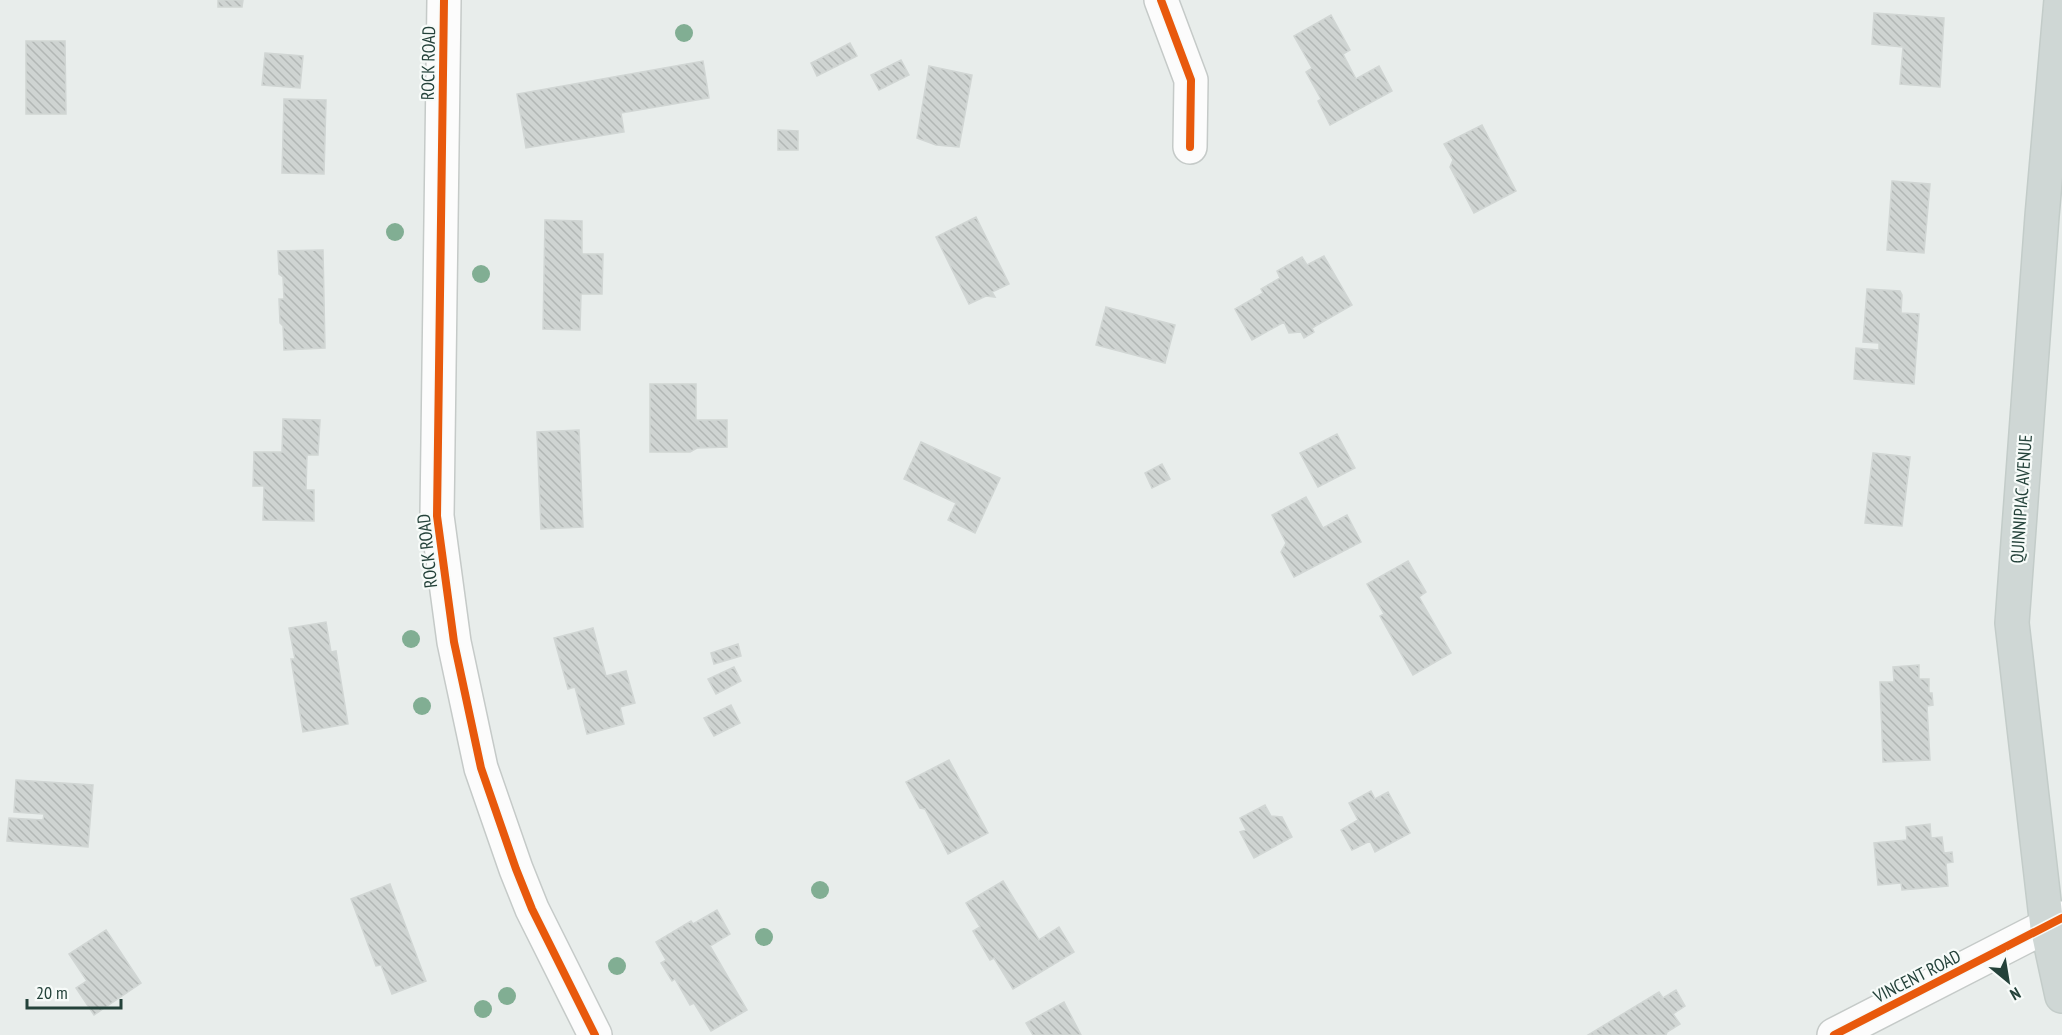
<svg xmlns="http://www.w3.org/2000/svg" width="2062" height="1035" font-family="'PT Sans Narrow',sans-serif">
<defs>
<pattern id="building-back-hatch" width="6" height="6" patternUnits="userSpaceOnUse" patternTransform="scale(1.5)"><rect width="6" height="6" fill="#cfd4d2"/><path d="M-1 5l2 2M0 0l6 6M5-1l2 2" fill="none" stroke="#b2b7b5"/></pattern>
</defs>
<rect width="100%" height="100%" fill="#e8edeb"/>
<path fill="url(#building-back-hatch)" stroke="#d1d6d4" stroke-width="1.5" d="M218,0H243L242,7H218Z
M1874,13L1944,18L1940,87L1900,84L1903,47L1872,44Z
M1331,15L1350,50L1343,54L1356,79L1379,66L1392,91L1330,125L1318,101L1321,99L1306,72L1312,68L1294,36Z
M26,41H65L66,114H26Z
M850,43L857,56L817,76L811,63Z
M265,53L303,56L300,88L262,85Z
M901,60L909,75L879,90L871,75Z
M703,61L709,98L621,113L624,132L526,148L517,94Z
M929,66L972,75L959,147L936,145L917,138Z
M284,99L326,100L324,174L282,173Z
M1482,125L1516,191L1474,213L1450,167L1453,160L1444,144Z
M778,130L798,131V150H778Z
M1892,181L1930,184L1924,253L1887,250Z
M976,217L1009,284L992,292L995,297L986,296L969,304L936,237Z
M545,220L582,221V254H603L602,294H581L580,330L543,329Z
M323,250L325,348L284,350L283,326L280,323L279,299H284L283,277L279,274L278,251Z
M1324,256L1352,305L1312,328L1314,332L1304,338L1301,332L1289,333L1284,322L1252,340L1235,309L1263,293L1261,289L1280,278L1277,271L1302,257L1307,265Z
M1867,289L1900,291L1902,295L1901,313L1919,314L1914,384L1854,379L1856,348L1879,350V343L1863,342Z
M1106,307L1175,325L1165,363L1096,345Z
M650,384H696V420H727V447L697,448L690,452H650Z
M283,419L320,420L318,455H307L306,490H314V521L263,520L264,486H253L254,452H282Z
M579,430L583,527L541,529L537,432Z
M1337,434L1355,468L1318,487L1300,453Z
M921,442L1000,478L975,533L948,520L956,503L904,479Z
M1873,453L1910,457L1902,526L1865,523Z
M1162,464L1170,479L1152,488L1145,473Z
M1306,497L1323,528L1347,515L1361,542L1294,577L1281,552L1286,543L1272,515Z
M1408,561L1426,592L1419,597L1451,653L1413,675L1380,616L1384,614L1367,584Z
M326,622L331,652L336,651L348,724L303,732L291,659H295L289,628Z
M593,628L606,676L626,671L635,703L620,707L624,724L587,734L575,687L568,689L554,638Z
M738,644L741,656L714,664L711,653Z
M1919,665V679H1929V693H1932L1933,705L1927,706L1930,760L1883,762L1880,682H1894L1893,667Z
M734,667L741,681L716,694L708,679Z
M731,705L740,723L714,736L704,718Z
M949,760L988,833L948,854L925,809L920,808L906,782Z
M16,780L93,785L88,847L7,841L9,818L43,820L44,814L14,812Z
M1371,791L1375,799L1388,792L1410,833L1375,852L1370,841L1352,850L1341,830L1358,820L1349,803Z
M1265,805L1271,816L1282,817L1292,837L1254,858L1240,832L1246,830L1240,818Z
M1930,824L1931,838L1942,837L1944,853L1952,852L1953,862L1946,863L1948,886L1902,890L1901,883L1878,885L1874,843L1907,840L1906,827Z
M1003,881L1039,940L1059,927L1074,952L1013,989L994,958L990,960L973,931L980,927L966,903Z
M390,884L426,981L392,994L381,965L376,966L351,899Z
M717,910L730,934L710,946L747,1010L711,1031L694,1003L690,1005L675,979L672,981L661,963L666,960L656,942L691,921L693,924Z
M106,930L141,983L94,1015L76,988L87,981L69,954Z
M1676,990L1685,1006L1673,1014L1680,1024L1667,1032L1666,1035H1588L1659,992L1663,998Z
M1064,1002L1081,1035H1033L1026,1023Z"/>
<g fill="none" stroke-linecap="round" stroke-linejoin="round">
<g stroke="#c5cac8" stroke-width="36">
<path id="minor" d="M444,0L437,516L454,642L481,768L516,869L532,909L595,1035
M1161,0L1191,80L1190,147
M1834,1035L2062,918"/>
</g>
<g stroke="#c3ccc9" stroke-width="36">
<path id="major" d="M2061,0L2042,216L2012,623L2047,927L2062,996"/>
</g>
<use href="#minor" stroke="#fcfcfc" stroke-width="33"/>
<use href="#major" stroke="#cfd7d5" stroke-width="33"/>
<g stroke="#f7fbf9" stroke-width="11">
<path id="cycleway" d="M444,0L437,516L454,642L481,768L516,869L532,909L595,1035
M1161,0L1191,80L1190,147
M1834,1035L2062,918"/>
</g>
<use href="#cycleway" stroke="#e8590c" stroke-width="8"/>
</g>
<g fill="#81ae93">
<circle cx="684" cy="33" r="9"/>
<circle cx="395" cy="232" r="9"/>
<circle cx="481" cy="274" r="9"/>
<circle cx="411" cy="639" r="9"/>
<circle cx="422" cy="706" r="9"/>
<circle cx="820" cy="890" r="9"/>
<circle cx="764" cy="937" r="9"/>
<circle cx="617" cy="966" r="9"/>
<circle cx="507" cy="996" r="9"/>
<circle cx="483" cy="1009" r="9"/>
</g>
<g text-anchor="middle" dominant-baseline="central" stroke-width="4.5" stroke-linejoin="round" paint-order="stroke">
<g font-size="18" fill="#24423a" stroke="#f7fbf9">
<text transform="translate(428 63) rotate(-89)">ROCK ROAD</text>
<text transform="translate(2021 499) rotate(-86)">QUINNIPIAC AVENUE</text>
<text transform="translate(427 551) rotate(-96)">ROCK ROAD</text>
<text transform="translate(1917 976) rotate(-27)">VINCENT ROAD</text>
</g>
</g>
<g transform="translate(2008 981) rotate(150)" stroke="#f7fbf9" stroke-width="4.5" paint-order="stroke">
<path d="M0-4.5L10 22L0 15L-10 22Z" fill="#24423a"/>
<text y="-9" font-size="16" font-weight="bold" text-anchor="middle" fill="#24423a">N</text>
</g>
<path d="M27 999v9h94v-9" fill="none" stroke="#24423a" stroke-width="3"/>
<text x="36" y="999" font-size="18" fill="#24423a" stroke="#f7fbf9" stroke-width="4.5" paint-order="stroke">20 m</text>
</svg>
